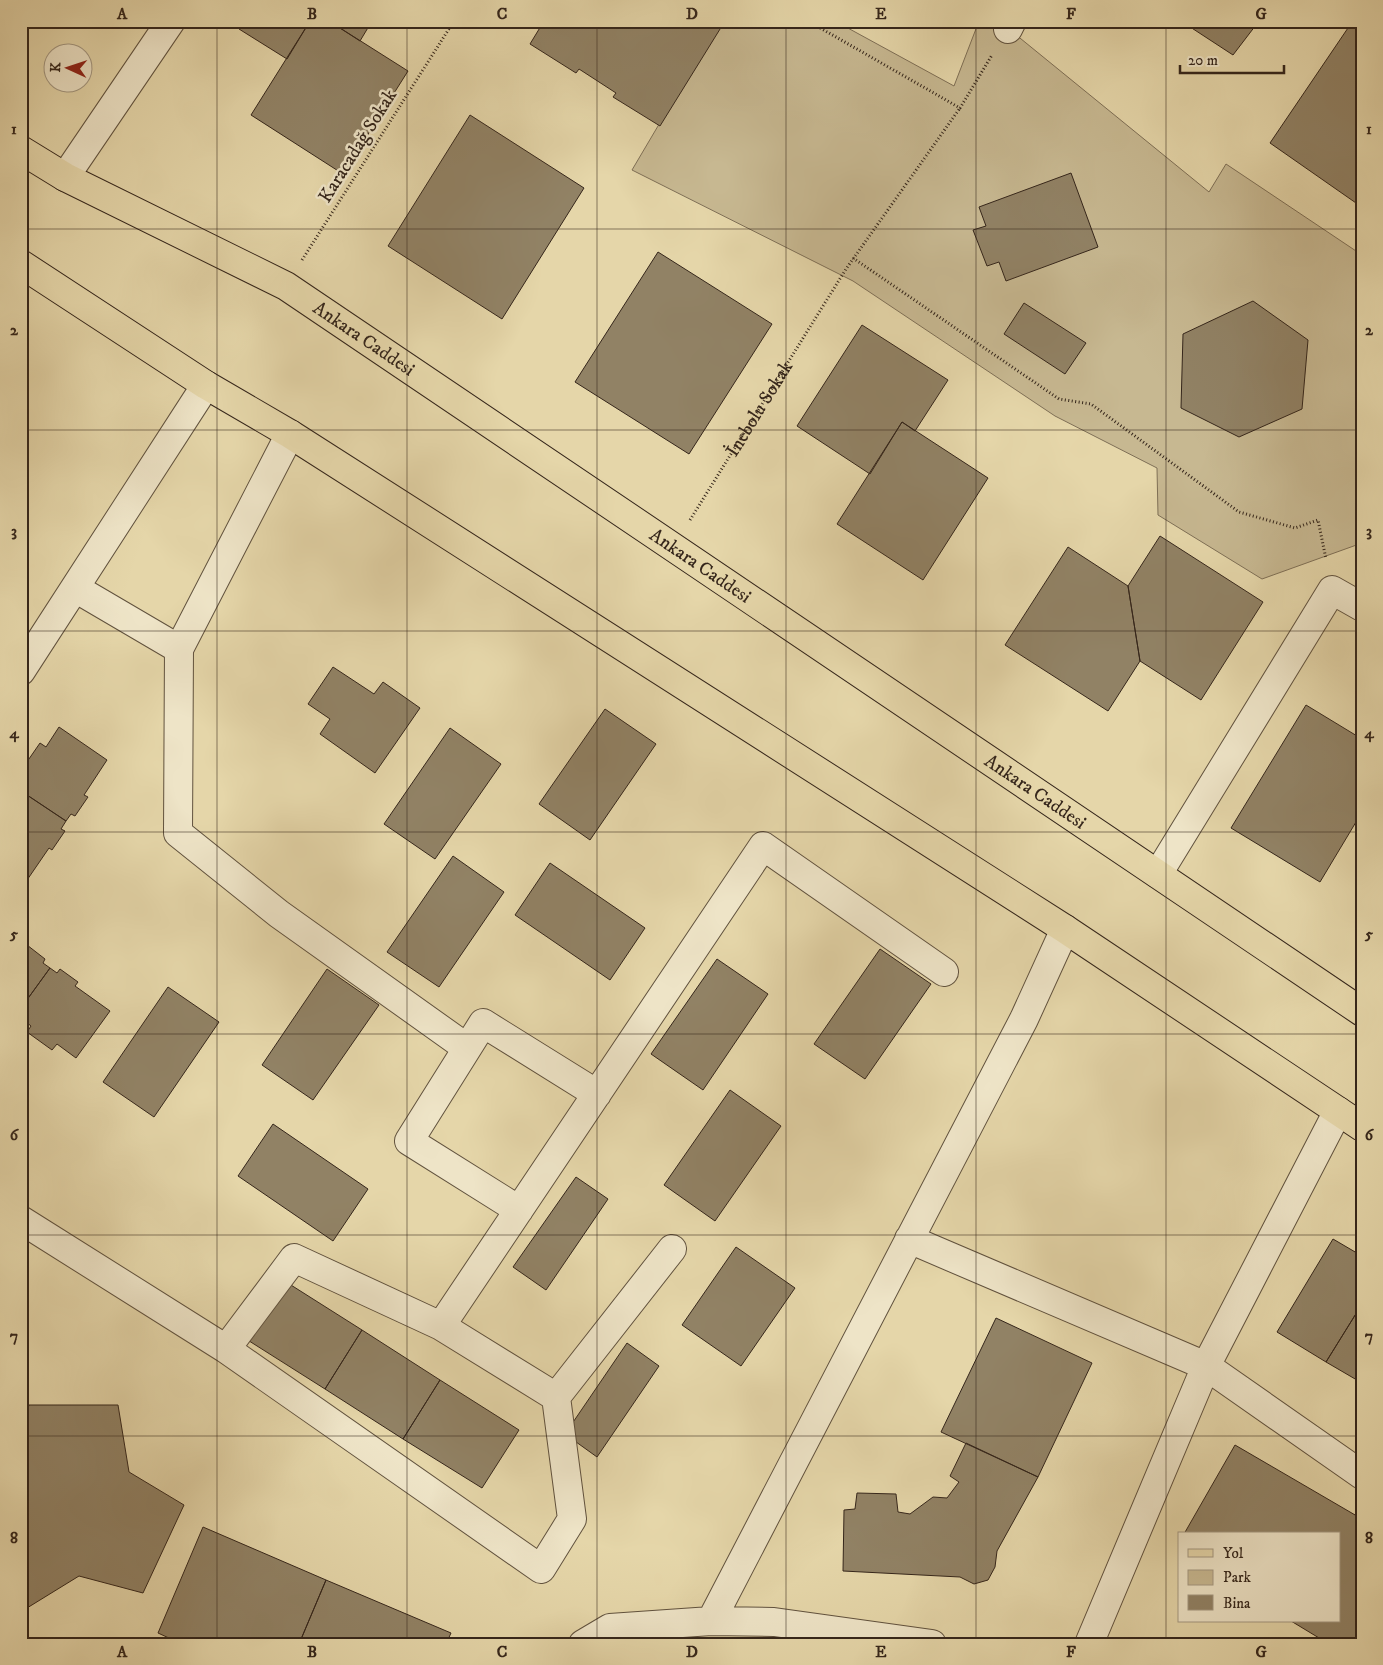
<svg xmlns="http://www.w3.org/2000/svg" width="1383" height="1665" font-family="'IM FELL DW Pica',serif">
<rect width="100%" height="100%" fill="#e5d6a9"/>
<filter id="stains"><feTurbulence type="fractalNoise" baseFrequency=".004" numOctaves="4"/><feColorMatrix values="0 0 0 0 .2 0 0 0 0 .09 0 0 0 0 .02 0 0 0 .5 -.17"/></filter>
<radialGradient id="worn" r=".72"><stop offset=".6" stop-color="#630" stop-opacity="0"/><stop offset="1" stop-color="#630" stop-opacity=".3"/></radialGradient>
<path fill="#c7b891" stroke="#7e6f56" d="M720,21H835L954,86L979,21H999L1209,192L1226,164L1362,255V543L1262,579L1158,515L1157,468L1055,416L853,281L632,170Z"/>
<path fill="#918265" stroke="#35261b" d="M243,21H310L287,59L239,29Z
M310,21H329L408,71L343,174L251,115Z
M329,21H372L360,41Z
M544,21H725L660,126L613,97L616,93L579,69L576,73L530,44Z
M1181,21H1259L1233,55Z
M1350,25L1362,33V194L1356,203L1270,143Z
M470,115L584,188L502,319L388,246Z
M1071,173L1098,247L1006,281L999,262L987,266L973,230L986,226L979,207Z
M658,252L772,324L689,454L575,382Z
M1253,301L1308,340L1302,409L1239,437L1181,408L1183,334Z
M1024,303L1086,343L1065,374L1004,334Z
M862,325L948,380L915,431L902,422L870,474L797,426Z
M902,422L988,478L923,580L837,524Z
M1160,536L1263,602L1201,700L1140,661L1128,586Z
M1068,547L1128,586L1140,661L1108,711L1005,645Z
M333,667L374,694L383,682L420,708L375,773L320,734L330,719L308,704Z
M1306,705L1362,739V812L1320,882L1231,828Z
M605,709L656,744L590,840L539,804Z
M59,727L107,760L84,795L88,797L75,816L71,814L66,821L21,791V784L28,773L22,769L40,743L46,747Z
M450,728L501,764L435,859L384,824Z
M21,791L66,821L61,829L65,831L52,850L49,848L25,883L21,880Z
M453,856L504,892L439,987L387,952Z
M550,863L645,928L610,980L515,915Z
M27,945L45,959L43,963L50,968L21,1008V947L24,949Z
M880,949L931,984L865,1079L814,1044Z
M717,959L768,994L703,1090L651,1054Z
M50,968L57,973L60,969L78,982L75,986L110,1011L76,1058L57,1044L52,1050L27,1032L31,1026L21,1018V1008Z
M327,969L379,1005L313,1100L262,1065Z
M168,987L219,1022L154,1117L103,1082Z
M730,1090L781,1126L715,1221L664,1185Z
M273,1124L368,1189L333,1241L238,1176Z
M576,1177L608,1199L546,1290L513,1267Z
M1333,1239L1362,1256V1304L1326,1362L1277,1332Z
M736,1247L795,1288L741,1366L682,1325Z
M283,1280L362,1330L325,1389L246,1339Z
M1362,1304V1383L1326,1362Z
M996,1318L1092,1363L1038,1477L941,1432Z
M362,1330L440,1380L403,1439L325,1389Z
M627,1343L659,1366L597,1457L565,1434Z
M440,1380L519,1430L482,1488L403,1439Z
M29,1405H118L129,1472L184,1505L143,1593L79,1576L27,1608L21,1601V1431Z
M966,1443L1038,1477L997,1551L995,1567L988,1580L974,1584L960,1577L843,1571L844,1510L855,1509L857,1493L896,1494L898,1512L910,1514L933,1497L947,1498L959,1482L950,1476Z
M1235,1445L1362,1519V1640L1359,1644H1329L1291,1621H1339V1534H1184Z
M203,1527L326,1580L299,1644H182L158,1633Z
M326,1580L451,1633L446,1644H299Z"/>
<g fill="none" stroke-linecap="round" stroke-linejoin="round">
<g stroke="#61523e" stroke-width="30">
<path id="minor" d="M1008,29L1012,21
M65,177L171,21
M290,434L179,649L178,833L279,914L467,1048
M75,588L179,649
M21,671L206,385
M1158,874L1332,590L1362,607
M519,1210L409,1141L483,1023L597,1094
M21,1220L226,1349L294,1258L441,1326
M909,1239L1206,1366L1362,1475
M672,1249L556,1397L441,1326L763,846L944,972
M226,1349L541,1569L572,1519L556,1397
M711,1621L1024,1019L1065,929
M583,1644L610,1628L711,1621L774,1622L932,1644
M1089,1644L1206,1366L1338,1111"/>
</g>
<g stroke="#35261b" stroke-width="30">
<g id="major">
<path id="s2" d="M21,150L65,177L286,286L1362,1012"/>
<path d="M21,264L206,385L290,434L1065,929L1362,1127"/>
</g>
</g>
<g stroke="#35261b" stroke-width="3" stroke-dasharray="1 2.5" stroke-linecap="butt">
<path d="M808,21L960,108L992,55"/>
<path d="M853,258L1059,399L1091,404L1239,512L1295,528L1318,520L1326,559"/>
<path d="M302,260L454,21"/>
<path id="s1" d="M690,520L846,269L960,108"/>
</g>
<use href="#minor" stroke="#eee4c7" stroke-width="28"/>
<use href="#major" stroke="#e5d6a9" stroke-width="28"/>
</g>
<path fill="none" stroke="#35261b" stroke-width="1" stroke-opacity="0.55" d="M217,21V1644M407,21V1644M597,21V1644M786,21V1644M976,21V1644M1166,21V1644M21,229H1362M21,430H1362M21,631H1362M21,832H1362M21,1034H1362M21,1235H1362M21,1436H1362"/>
<g text-anchor="middle" dominant-baseline="central" stroke-width="5" stroke-linejoin="round" paint-order="stroke">
<g font-size="19" fill="#35261b" stroke="#eee4c7">
<text transform="translate(358 146) rotate(-58)">Karacadağ Sokak</text>
<text stroke="none"><textPath href="#s2" startOffset="392">Ankara Caddesi</textPath></text>
<text stroke="none"><textPath href="#s1" startOffset="131">İnebolu Sokak</textPath></text>
<text stroke="none"><textPath href="#s2" startOffset="798">Ankara Caddesi</textPath></text>
<text stroke="none"><textPath href="#s2" startOffset="1202">Ankara Caddesi</textPath></text>
</g>
</g>
<rect width="1383" height="1665" fill="none" stroke="#e5d6a9" stroke-width="55"/>
<rect x="1178" y="1532" width="162" height="90" fill="#eee4c7" stroke="#a49882"/>
<rect x="1188" y="1549" width="25" height="8" fill="#e5d6a9" stroke="#a49882"/>
<text x="1223" y="1558" font-size="15" fill="#35261b">Yol</text>
<rect x="1188" y="1570" width="25" height="15" fill="#c7b891" stroke="#a49882"/>
<text x="1223" y="1582" font-size="15" fill="#35261b">Park</text>
<rect x="1188" y="1595" width="25" height="15" fill="#918265" stroke="#a49882"/>
<text x="1223" y="1608" font-size="15" fill="#35261b">Bina</text>
<g transform="translate(68 68) rotate(273)"><circle r="24" fill="#eee4c7" stroke="#a49882"/>
<path d="M0-4L9 19L0 12L-9 19Z" fill="#8f2418"/>
<text y="-8" font-size="14" font-weight="bold" text-anchor="middle" fill="#35261b">K</text>
</g>
<path d="M1180 65v8h104v-8" fill="none" stroke="#35261b" stroke-width="2.5"/>
<text x="1188" y="65" font-size="15" fill="#35261b" stroke="#eee4c7" stroke-width="4" paint-order="stroke">20 m</text>
<rect x="28" y="28" width="1328" height="1610" fill="none" stroke="#35261b" stroke-width="2"/>
<g font-size="16" text-anchor="middle" font-weight="bold" fill="#35261b">
<text x="122" y="19">A</text>
<text x="312" y="19">B</text>
<text x="502" y="19">C</text>
<text x="692" y="19">D</text>
<text x="881" y="19">E</text>
<text x="1071" y="19">F</text>
<text x="1261" y="19">G</text>
<text x="14" y="134">1</text>
<text x="1369" y="134">1</text>
<text x="14" y="335">2</text>
<text x="1369" y="335">2</text>
<text x="14" y="536">3</text>
<text x="1369" y="536">3</text>
<text x="14" y="738">4</text>
<text x="1369" y="738">4</text>
<text x="14" y="939">5</text>
<text x="1369" y="939">5</text>
<text x="14" y="1140">6</text>
<text x="1369" y="1140">6</text>
<text x="14" y="1341">7</text>
<text x="1369" y="1341">7</text>
<text x="14" y="1543">8</text>
<text x="1369" y="1543">8</text>
<text x="122" y="1657">A</text>
<text x="312" y="1657">B</text>
<text x="502" y="1657">C</text>
<text x="692" y="1657">D</text>
<text x="881" y="1657">E</text>
<text x="1071" y="1657">F</text>
<text x="1261" y="1657">G</text>
</g>
<rect width="100%" height="100%" filter="url(#stains)"/>
<rect width="100%" height="100%" fill="url(#worn)"/>
</svg>
